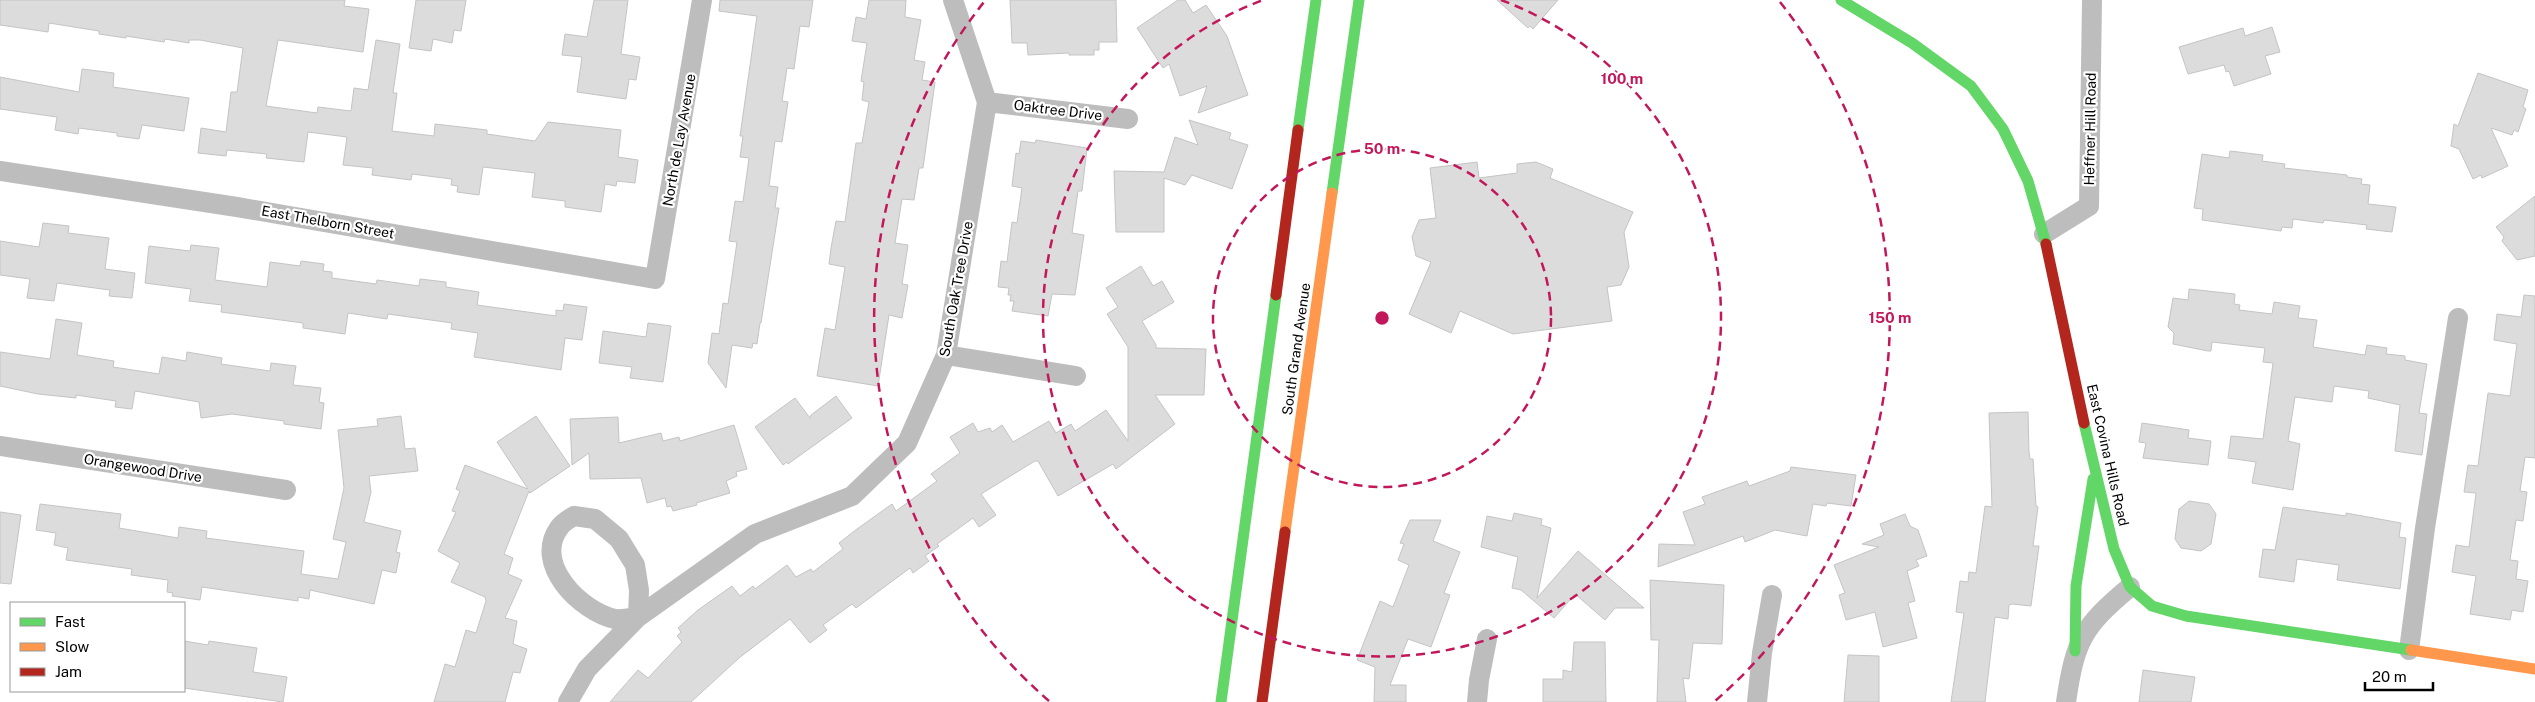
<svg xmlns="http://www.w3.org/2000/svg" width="2535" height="702" font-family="'Public Sans',sans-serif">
<rect width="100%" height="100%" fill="#fff"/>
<path fill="#dcdcdc" stroke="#c4c4c4" d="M0,0H345L344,6L369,9L363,52L278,40L266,106L317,113L318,107L351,111L354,88L368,90L376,40L400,44L393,93H397L392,131L434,136L435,124L487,130V134L535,141L548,122L621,130L618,157L638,160L635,183L617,181L616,186L605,184L601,212L565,207V201L532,197L535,173L483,167L479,195L457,192L458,186L451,185L452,179L412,174L411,180L372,175L373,168L343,165L347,137L308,132L304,162L266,158L267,154L227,150L226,156L198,153L201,128L226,132L231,92H237L243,48L200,40H189V43L165,39L164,42L126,36V38L99,34V31L49,23L48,32L0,25Z
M416,0H466L461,31L454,30L452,43L433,39L431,51L409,48Z
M594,0H628L621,54L640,57L636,80L629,79L626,99L577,92L582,57L562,55L565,34L587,37Z
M720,0H813L809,27L800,26L794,69L787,68L782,101L788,102L782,142L775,141L769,186L778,187L775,208H779L761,323H760L757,344L753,343L752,348L732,345L726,388L708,363L712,333L719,334L723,303L728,304L737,242L729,241L735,201L743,202L749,158L740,157L743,136H740L757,16L719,11Z
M869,0H906L905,17L921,20L914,60L925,62L922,80L935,82L923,168H919L914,200L902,199L895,243L908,245L902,284L908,285L902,318L889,315L878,386L817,376L825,328L835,330L845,267L829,264L831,248L836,221L845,222L856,143H862L869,102L862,100L864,82L861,81L867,43L852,41L856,17L866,19Z
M1010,0H1116L1117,42H1099V50H1094V55H1069V53L1028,55L1027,43H1012Z
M1178,0H1185L1193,13L1206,5L1227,36L1248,95L1198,113L1207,86L1180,96L1169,64L1163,68L1137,28Z
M1497,0H1558L1533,29L1530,26L1528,28Z
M2272,27L2280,52L2265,56L2271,74L2234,86L2229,71L2226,72L2224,65L2188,74L2179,47L2243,28L2245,36Z
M82,69L114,73L113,87L189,98L184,131L142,125L139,139L117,136V133L79,128L78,134L55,130L57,117L0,109V77L79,92Z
M2478,73L2528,90L2523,107L2526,109L2518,132L2514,130L2512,135L2491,128L2508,166L2482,178L2481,175L2473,179L2459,149L2451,146L2454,124L2458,126Z
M1189,120L1231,133L1229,139L1248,145L1232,189L1192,175L1185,185L1164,178V232H1116L1114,171L1164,172L1175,137L1198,145Z
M1036,140L1087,148L1082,191H1078L1072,233L1084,235L1075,295L1052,294L1048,316L1012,311L1014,301H1010L1011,295H1008L1009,288L998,287L1001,261L1007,262L1012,222L1017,223L1022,188L1012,186L1016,153L1019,154L1021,141L1035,143Z
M2230,151L2263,155L2262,161L2285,164L2284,168L2347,175V177L2362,179L2361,184L2370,185L2368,204L2396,207L2392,232L2366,229L2367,225L2324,220L2323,223L2293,219L2292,228L2282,227L2281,231L2202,220L2203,209L2194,208L2202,154L2229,158Z
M1477,162L1479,178L1517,173V164L1536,162L1553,169L1550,178L1633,212L1624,232L1629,267L1621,285L1607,287L1612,321L1513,334L1460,311L1451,333L1409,314L1431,262L1416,256L1412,237L1419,220L1436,218L1430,168Z
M2535,196V256L2517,260L2502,241L2504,237L2496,227Z
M43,223L69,226L68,233L109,238L105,269L135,273L132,298L109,296L110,290L57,283L54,301L27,298L30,279L0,275V241L39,247Z
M191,245L219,248L215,280L267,287L270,262L300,266L301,261L324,264L323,271L332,272V278L376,284L377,280L419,286L420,279L446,282V287L479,292L477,305L556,316V310L563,311L564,304L587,307L582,340L565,338L561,370L474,357L478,333L451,329L452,323L388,314L387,319L348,313L345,334L303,328V323L221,312L222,305L189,301L191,289L145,283L149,246L190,251Z
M1141,266L1153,286L1162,281L1174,302L1142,321L1156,345V348L1206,349L1204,395H1155L1175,424L1116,469L1113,464L1058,496L1038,461H1035L981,494L996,515L979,527L973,518L937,544L939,546L925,556L929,561L913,573L910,568L856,608L852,604L823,625L827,630L810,643L790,619L739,658L691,702H610L638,670L648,678L682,642L677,636L681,632L678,628L698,610L732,586L740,596L753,586L755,589L787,565L796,577L811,569L813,572L843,549L839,543L857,529L892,504L896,511L937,481L931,474L960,453L950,437L973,423L978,432L990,428L992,432L1002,425L1013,442L1049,421L1056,433L1071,424L1075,431L1106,410L1128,441V347L1107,314L1118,307L1106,288Z
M2189,289L2235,294L2234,304L2240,305L2239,310L2272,314L2274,302L2300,306L2298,318L2317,320L2313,347L2365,355L2367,345L2387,348L2386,354L2405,356V360L2427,364L2419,413L2427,414L2422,455L2395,451L2400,405L2368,398L2369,391L2334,386L2332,402L2295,397L2288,441L2300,444L2293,490L2252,483L2256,462L2228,458L2231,436L2263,439L2273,363L2263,362L2265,348L2212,342L2211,351H2208L2173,344L2174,333L2168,327L2173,298L2188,300Z
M2524,295L2535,296V458L2525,457L2520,491L2527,492L2523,521L2516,520L2510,560L2518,561L2516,579L2528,581L2523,612L2512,610L2510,620L2470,614L2476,576L2452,572L2456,545L2469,547L2476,493L2464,492L2468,465L2478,466L2488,393L2510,396L2517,344L2494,340L2497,314L2521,317Z
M56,319L82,323L77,355L114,361L113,367L159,374L162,357L186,361L187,352L222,358L221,364L270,371L271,363L296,366L293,385L321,388L319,402L324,403L321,429L284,424V421L232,414L201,418L199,402L135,391L132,409L115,407L116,401L76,395V398L38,394L0,386V352L50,359Z
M648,323L671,326L663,382L630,378L632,367L599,363L603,331L646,337Z
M836,396L852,418L788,464L787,462L783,465L755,427L795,398L810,418L811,415Z
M2028,412L2029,452L2030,459H2033L2036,506L2038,507L2033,546H2039L2031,606L2012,604L2009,605L2008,619L1995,617L1985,702H1951L1964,613L1956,612L1960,581L1968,582L1969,572L1976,573L1985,506L1992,507L1989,413Z
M401,416L405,449L415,448L418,471L369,476L371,492L364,522L401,531L396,552L400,553L396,573L382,570L374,604L310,590L309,599L298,597V601L202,587L200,600L172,596L173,593L167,592L168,580L131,575L132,569L66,560L68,548L54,545L56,533L36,530L40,504L121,514L119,528L178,538L179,527L207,531L206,538L304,551L301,574L338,579L346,542L333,539L344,488L338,430L378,426L377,419Z
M536,416L570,466L530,493L529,491L504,554L513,558L508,574L522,580L505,618L517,621L513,644L527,649L520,673L513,672L505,702H434L445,664L455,667L466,630L476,633L486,601L485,597L451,582L460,563L438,551L456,512L452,511L460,491L456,489L465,465L528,489L497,442Z
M618,417L619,443L661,433L663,441L679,437L680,441L734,425L747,469L736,472L737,476L726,481L730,493L696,503L697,505L673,511L671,506L667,507L665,498L647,503L641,478L590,479L589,453L572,465L570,419Z
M2142,423L2189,430L2188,438L2211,441L2208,465L2143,458L2146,443L2139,442Z
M1791,467L1856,475L1851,506L1827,503L1826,506L1813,504L1807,536L1775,530L1745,542L1743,536L1658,567L1659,544L1695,545L1683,512L1705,504L1702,497L1747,481L1749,486L1790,471Z
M2189,501L2209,504L2216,514L2211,544L2201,551L2181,548L2175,539L2179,509Z
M2283,507L2346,516V513L2401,523L2399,537L2406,538L2400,589L2337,580L2339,565L2297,559L2294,582L2259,577L2263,549L2275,550Z
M0,512L21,515L11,584L0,583Z
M1514,513L1542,519L1541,525L1551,528L1537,598L1578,551L1644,608H1615L1605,620L1575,594L1554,618L1521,590L1512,588L1518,557L1481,547L1487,516L1512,521Z
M1905,514L1910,526L1918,530L1927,556L1916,560L1919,566L1907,571L1915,601L1908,603L1917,638L1883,647L1875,612L1846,620L1839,595L1845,593L1834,565L1879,547L1862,544L1884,535L1880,524Z
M1410,520H1441L1433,541L1460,552L1444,593L1450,595L1431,647L1408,639L1390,685H1406V702H1374L1375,667L1357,660L1380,601L1393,607L1409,565L1398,560L1404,544L1400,543Z
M1650,580L1724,585L1722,644L1693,643L1689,679L1683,678L1686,702H1657L1659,640H1651Z
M184,641L208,645L209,641L257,648L253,672L287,677L283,702L184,688Z
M1574,642H1605L1606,702H1543V679H1563V670L1572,672Z
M1848,655L1879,656V702H1844Z
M2143,670L2195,677L2191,702H2139Z"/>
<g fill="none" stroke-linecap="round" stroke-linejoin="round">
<path stroke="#bdbdbd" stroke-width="20" d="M987,102L1128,119
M0,171L237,207L655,279L702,0
M2044,234L2089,206L2092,0
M946,355L1076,376
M0,446L286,490
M574,516L595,519L619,539L635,565L639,590L638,617C631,618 622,620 615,619C580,611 533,564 559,528C562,523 569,519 574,516Z
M2409,650L2425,528L2458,318
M568,702L587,669L638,617L755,534L852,496L907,443L946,355L987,102L953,0
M1477,702L1479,680L1487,639
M1757,702L1762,653L1772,595
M2066,702C2075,641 2082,627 2130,587"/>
<path stroke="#63d668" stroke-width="11" d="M1841,0L1912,43L1971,86L2003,129L2028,181L2046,244
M1298,130L1316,0
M1332,193L1359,0
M2084,423L2114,549L2130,587L2152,606L2186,616L2411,650
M2075,651L2076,586L2093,479
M1221,702L1276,295"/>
<path stroke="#ff974d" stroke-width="11" d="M1285,532L1332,193
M2411,650L2535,669"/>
<path stroke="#b3261e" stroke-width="11" d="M2046,244L2084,423
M1276,295L1298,130
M1262,702L1285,532"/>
</g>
<g fill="none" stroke="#c2185b" stroke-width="2.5" stroke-dasharray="9 6">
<circle cx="1382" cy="318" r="169"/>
<path d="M1501 0A339 339 0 1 1 1263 0"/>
<path d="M1049 701A508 508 0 0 1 984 2M1780 2A508 508 0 0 1 1715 701"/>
</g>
<g text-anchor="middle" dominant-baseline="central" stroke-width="4.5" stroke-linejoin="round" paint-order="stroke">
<g font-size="14" fill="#000" stroke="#fff">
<text transform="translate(1058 110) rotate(7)">Oaktree Drive</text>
<text transform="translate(2090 129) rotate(-89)">Heffner Hill Road</text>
<text transform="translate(679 140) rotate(-80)">North de Lay Avenue</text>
<text transform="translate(328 222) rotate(10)">East Thelborn Street</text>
<text transform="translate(956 289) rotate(-80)">South Oak Tree Drive</text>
<text transform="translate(1296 349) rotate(-82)">South Grand Avenue</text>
<text transform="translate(2108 455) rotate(77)">East Covina Hills Road</text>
<text transform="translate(143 468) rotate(9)">Orangewood Drive</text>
</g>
</g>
<circle cx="1382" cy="318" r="8" fill="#c2185b" stroke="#fff" stroke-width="2.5"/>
<g font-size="15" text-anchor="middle" font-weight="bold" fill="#c2185b" stroke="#fff" stroke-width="4.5" stroke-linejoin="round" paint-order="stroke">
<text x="1622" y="84">100 m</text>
<text x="1382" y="154">50 m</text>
<text x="1890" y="323">150 m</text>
</g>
<rect x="10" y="602" width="175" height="90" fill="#ffffff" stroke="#999999"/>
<rect x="20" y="618" width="25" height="8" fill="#63d668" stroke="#999999"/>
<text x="55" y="627" font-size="15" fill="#000000">Fast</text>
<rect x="20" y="643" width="25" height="8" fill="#ff974d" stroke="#999999"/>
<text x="55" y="652" font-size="15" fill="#000000">Slow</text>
<rect x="20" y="668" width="25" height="8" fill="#b3261e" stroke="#999999"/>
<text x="55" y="677" font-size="15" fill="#000000">Jam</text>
<path d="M2365 682v8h68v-8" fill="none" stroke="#000000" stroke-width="2.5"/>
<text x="2372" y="682" font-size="15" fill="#000000" stroke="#ffffff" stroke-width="4" paint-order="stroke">20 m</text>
</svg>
